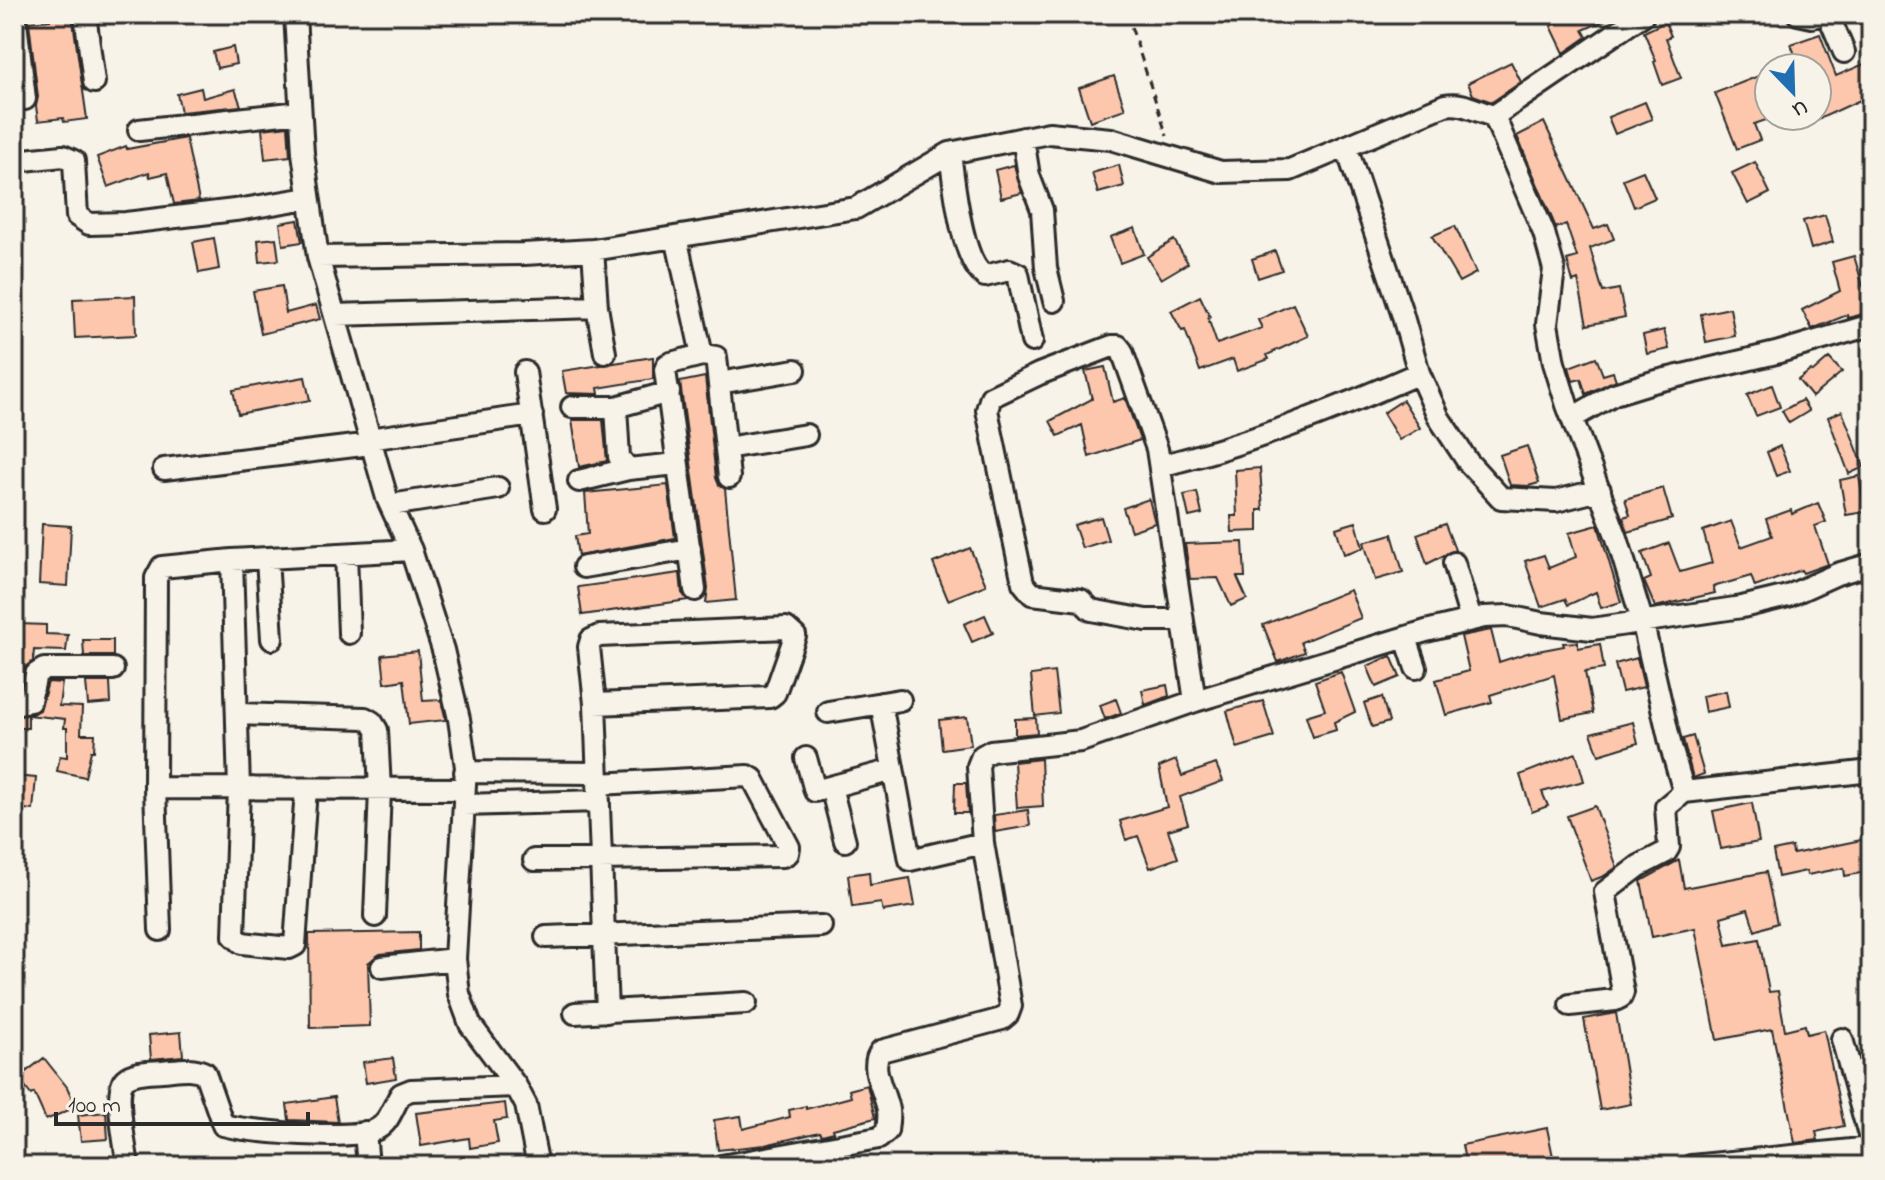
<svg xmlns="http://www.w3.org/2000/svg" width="1885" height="1180" font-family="'Indie Flower',sans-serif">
<rect width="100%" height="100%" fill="#f7f3e8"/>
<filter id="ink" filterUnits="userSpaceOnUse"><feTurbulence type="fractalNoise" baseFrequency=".0125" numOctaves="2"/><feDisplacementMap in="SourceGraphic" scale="16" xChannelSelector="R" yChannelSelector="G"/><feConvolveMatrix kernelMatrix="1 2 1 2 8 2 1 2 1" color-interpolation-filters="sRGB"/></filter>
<g filter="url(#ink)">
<path fill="#fcc7ad" stroke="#2b2b2b" stroke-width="2" d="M50,14H72L87,119L64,122L63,118L38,121L36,106L38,97L29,22L50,20Z
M1575,14H1619L1583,30L1587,37L1564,53L1551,26Z
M1665,22L1671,36L1666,38L1681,78L1662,85L1654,62L1656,61L1644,32Z
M1820,34L1836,76L1871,61V95L1817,120V68H1800L1791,44Z
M233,47L236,64L217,68L213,52Z
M1511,62L1521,82L1492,102L1473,95L1468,83Z
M1769,72V119L1754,124L1760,140L1737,149L1715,93Z
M1114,76L1125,109L1090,121L1079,88Z
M201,88L203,98L235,89L241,106L181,112L177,94Z
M1645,102L1652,119L1615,134L1608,117Z
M1544,122L1594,229L1608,224L1614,239L1590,248L1603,292L1619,289L1625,317L1587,325L1578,280L1573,282L1567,260L1577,257L1566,224L1556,228L1517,136Z
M288,126L290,156L265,159L262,129Z
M186,138L199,201L174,204L167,173L150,177L149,172L108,187L97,157L126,146L127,149Z
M1755,162L1770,193L1748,204L1732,173Z
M1014,165L1022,193L1001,198L995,170Z
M1119,165L1124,186L1098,193L1092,173Z
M1643,171L1655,198L1634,207L1623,179Z
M1825,215L1833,242L1811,249L1803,221Z
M298,220L302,242L283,245L280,223Z
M1455,226L1476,273L1459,282L1432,236Z
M1135,228L1144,254L1120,263L1110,237Z
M214,238L219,269L199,273L193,242Z
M276,238L279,260L260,262L258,240Z
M1174,240L1188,263L1161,279L1147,257Z
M1275,251L1282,270L1258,278L1252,259Z
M1854,256L1863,286L1871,283V312L1848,318L1847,315L1812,329L1802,310L1840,291L1832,262Z
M282,286L286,313L316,305L320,319L261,334L253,291Z
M135,296L136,335L75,338L73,299Z
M1200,296L1210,317L1208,318L1217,344L1262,328L1258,320L1293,304L1308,336L1267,355L1269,359L1237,371L1233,359L1200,371L1185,330L1182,331L1171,311Z
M1730,308L1735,336L1706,342L1701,314Z
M1664,330L1669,349L1647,354L1643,335Z
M653,357V379L598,388L599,394L566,393L562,371Z
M1596,357L1603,375L1613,372L1616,380L1586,394L1581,379L1573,381L1569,367Z
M1829,358L1842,372L1812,397L1798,380L1811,370L1813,372Z
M1105,367L1113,402L1125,398L1140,440L1089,457L1082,425L1058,436L1050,421L1092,399L1085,371Z
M305,377L310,400L238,414L233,390Z
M705,377L716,478L719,485L725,489L736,600L706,603L708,588L680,382Z
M1772,385L1780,407L1756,416L1747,395Z
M1403,400L1420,428L1399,440L1383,413Z
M1802,400L1809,411L1789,423L1782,411Z
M1842,411L1864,467L1849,474L1828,417Z
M572,420H603L607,461L579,467Z
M1527,446L1539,483L1528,486L1510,485L1500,455Z
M1780,446L1790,471L1776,476L1767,452Z
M1260,468L1263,510H1258V531L1232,532L1231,516H1237L1235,470Z
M1859,476L1865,512L1846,515L1840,480Z
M668,485L675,538L578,556L575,536L588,534L585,493Z
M1663,488L1672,519L1628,532L1623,517L1630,515L1625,499Z
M1197,492L1202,514L1189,517L1184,495Z
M1149,499L1155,523L1131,531L1123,508Z
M1818,503L1826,522L1815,526L1828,564L1803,573L1801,570L1755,587L1751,576L1713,587L1715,593L1655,607L1644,581L1651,578L1642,553L1669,543L1680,572L1712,563L1703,531L1731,521L1741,547L1772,536L1766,519L1791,510L1792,514Z
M1101,517L1108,540L1082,548L1074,525Z
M1356,522L1363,548L1344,554L1336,528Z
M42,524L71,526L68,586L39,584Z
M1445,524L1455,550L1427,564L1417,534Z
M1598,525L1621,602L1601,608L1596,592L1568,605L1565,599L1541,607L1525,561L1544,555L1549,568L1576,557L1569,533Z
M1392,534L1403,572L1375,580L1364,542Z
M1243,542L1245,577H1237L1247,599L1231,606L1218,578L1190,579L1185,544Z
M970,548L986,585L948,600L933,563Z
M680,573L682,593L688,600L582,615L578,587Z
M1350,590L1361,618L1301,642L1305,652L1278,662L1263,625Z
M985,615L993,633L972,642L964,624Z
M19,624L46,625V634L68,635L66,651L34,650L33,661L25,667L21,682L14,681V653H17Z
M1491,630L1499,662L1527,653L1564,646L1563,643L1578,642V648L1600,644L1604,669L1585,672L1593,713L1562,719L1554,675L1490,695L1492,702L1446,715L1436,680L1469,671L1461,636Z
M83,640H113V656H84Z
M418,651L423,701L441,700L446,720L409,724L404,680L385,683L382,655Z
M1391,656L1400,677L1376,687L1367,666Z
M1637,658L1644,687L1622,692L1615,664Z
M1054,672L1059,713L1035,716L1031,675Z
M1341,672L1355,712L1334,722L1336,730L1313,737L1306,716L1325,710L1315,681Z
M48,682L62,683L59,706L82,707L81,734H95L94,751H91L85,777L57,771L60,756L67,757V728H64L65,719L28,715V728H14V717L32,714L40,710Z
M86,682H110L111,703L88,705Z
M1167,685L1169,696L1145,705L1142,690Z
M1726,691L1729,707L1705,712L1702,696Z
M1382,697L1389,722L1372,727L1364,703Z
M1116,699L1121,713L1105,719L1100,705Z
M1263,701L1274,737L1237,748L1227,711Z
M967,717L971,745L942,749L939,720Z
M1036,718L1037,733L1015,735V719Z
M1633,722L1638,743L1599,755L1591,733Z
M1693,736L1704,774L1693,778L1683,739Z
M1576,753L1584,781L1542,792L1548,806L1532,812L1520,775Z
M1041,759L1043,806L1017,808L1014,762Z
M1176,760L1182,776L1216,764L1223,781L1180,797L1188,824L1168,830L1178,858L1150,868L1138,836L1126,840L1120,821L1167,807L1159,767Z
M14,776L36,778L33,810L14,808Z
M955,783H966L968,813H954Z
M1752,803L1759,842L1721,849L1713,811Z
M1595,806L1617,867L1604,876L1591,881L1567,816Z
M1028,810L1030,826L995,832L994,815Z
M1871,838V871L1845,876L1844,868L1807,875L1806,871L1778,877L1773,851L1792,847L1793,854Z
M1679,860L1684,888L1766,872L1777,923L1755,931L1748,909L1721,917L1727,945L1759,939L1769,992L1778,991L1785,1030L1805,1025L1807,1034L1824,1030L1844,1126L1816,1132L1818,1140L1795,1143L1772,1029L1717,1040L1695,928L1652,937L1641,881Z
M869,872L870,885L910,878L915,906L883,911L881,903L852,907L848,875Z
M419,932V950L380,954L368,963L370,1026L310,1028L309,934Z
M1616,1013L1631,1104L1600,1110L1584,1019Z
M181,1032L183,1056L151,1059L149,1035Z
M44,1058L67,1087L76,1107L46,1120L34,1093L31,1095L18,1078Z
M393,1058L396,1078L366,1083L363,1062Z
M867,1085L875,1118L833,1129L834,1132L822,1135L820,1132L765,1145L718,1150L714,1120L741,1116L743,1129L790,1117L789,1110L806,1106V1109L851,1097L849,1090Z
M334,1097L338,1122L289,1120L287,1104Z
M505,1103L507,1119L494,1121L498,1143L470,1148L469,1138L421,1146L416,1113Z
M106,1112L108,1139L81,1141L78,1115Z
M1547,1128L1555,1166H1466L1462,1145Z"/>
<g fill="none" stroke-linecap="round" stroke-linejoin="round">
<g stroke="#2b2b2b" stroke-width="26">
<path id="minor" d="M15,14L25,99
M85,14L94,82
M295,14L303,153L318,257L387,498L411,550L443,650L459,719L466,767L455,959L459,994L470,1024L516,1086L526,1105L538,1166
M1798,14L1812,17L1823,14
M1828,14L1844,52
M1494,116L1544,233L1554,269L1547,324L1554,363L1567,405L1617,538L1642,620L1671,747L1684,792
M139,130L300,112
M1023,138L1029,176L1042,210L1046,268L1054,301
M950,153C954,181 961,262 985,276L1009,270L1018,274L1032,341
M14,161L63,156L74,161L77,216L89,224L126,223L243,209L308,198
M676,237L702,355L671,363L667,365L665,370L695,590
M318,257L524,254L593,250L856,208L950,153L1049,133L1111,139L1221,172L1290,170L1445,105C1463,101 1477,112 1494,116L1644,14
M597,307L605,353
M335,315L597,307L593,250
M702,355L716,357L729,477
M525,372L545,509
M1419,373L1439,418L1468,462L1501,498L1556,501L1600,490
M719,383L795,370
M669,392L616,407L619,457L628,469L677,464
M572,407H616
M1572,418L1614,394L1653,382L1776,353L1871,325
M369,439L532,415
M726,448L806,435
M1160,466C1249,444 1335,410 1419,373L1402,313L1346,146
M164,469L371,444
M579,481L628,469
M391,505L498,488
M346,554L349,633
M267,558L272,639
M232,560L239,788L234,936L242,943L289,948L295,945L306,789
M1454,563L1471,620
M584,567L690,549
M1182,620H1146L1091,610L1081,600L1032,594L1023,583L987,410L991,397L1039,374L1112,346H1118L1122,351L1157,449L1195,701
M1406,638L1416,668
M881,703L910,860L983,843
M14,704L30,701L36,674L44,669H113
M595,704L770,697L775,693L795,636L786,628L599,636L591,640L589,647L595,704L607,1012
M828,712L900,700
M237,714L365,718L372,722L377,730L380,790L375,916
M806,758L815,791L893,770
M465,772L597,773
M831,787L845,841
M155,788L464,789
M464,805L599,801
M534,860L783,856L788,853L789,847L753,779L748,776L598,784
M160,930L155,788L156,578L162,567L232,560L411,550
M546,937L821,926
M382,967L455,959
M1570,1005L1615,1000L1621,997L1623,992L1605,892L1639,866L1666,852L1669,847L1666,807L1684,792L1871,771
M575,1013L746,1003
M1842,1039L1871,1142
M365,1132L368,1166
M128,1166C126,1149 113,1090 125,1079C134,1071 151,1072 162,1071C177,1070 191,1066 205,1073L223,1125C250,1132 354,1141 377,1129C390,1122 393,1106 401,1094L411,1090L516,1086
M721,1166L879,1138L887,1131C888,1124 889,1117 888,1110C885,1092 868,1066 881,1051L1002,1019L1008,1014L1011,1006L983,843L978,766L982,756L991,751L1081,741L1195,701L1426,631L1484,617L1508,616L1541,623L1592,629L1742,607L1788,596L1837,574L1871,564
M1691,1166L1871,1148"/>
</g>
<path stroke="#2b2b2b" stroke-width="3" stroke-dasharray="8 6" stroke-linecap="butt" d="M1127,14L1167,136"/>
<use href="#minor" stroke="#f7f3e8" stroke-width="20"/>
</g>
</g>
<rect width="1885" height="1180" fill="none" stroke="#f7f3e8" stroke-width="48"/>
<rect x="24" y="24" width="1837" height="1132" fill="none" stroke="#2b2b2b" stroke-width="3" filter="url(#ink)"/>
<g transform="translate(1793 92) rotate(157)"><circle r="38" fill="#f7f3e8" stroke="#a5a39c" stroke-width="2"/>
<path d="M0-6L14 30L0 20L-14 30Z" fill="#1f6fb2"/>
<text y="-12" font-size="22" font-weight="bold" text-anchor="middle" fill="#2b2b2b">U</text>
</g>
<path d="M56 1112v12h252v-12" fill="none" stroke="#2b2b2b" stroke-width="4"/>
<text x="68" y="1112" font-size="24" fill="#2b2b2b" stroke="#f7f3e8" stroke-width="6" paint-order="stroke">100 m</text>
</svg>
